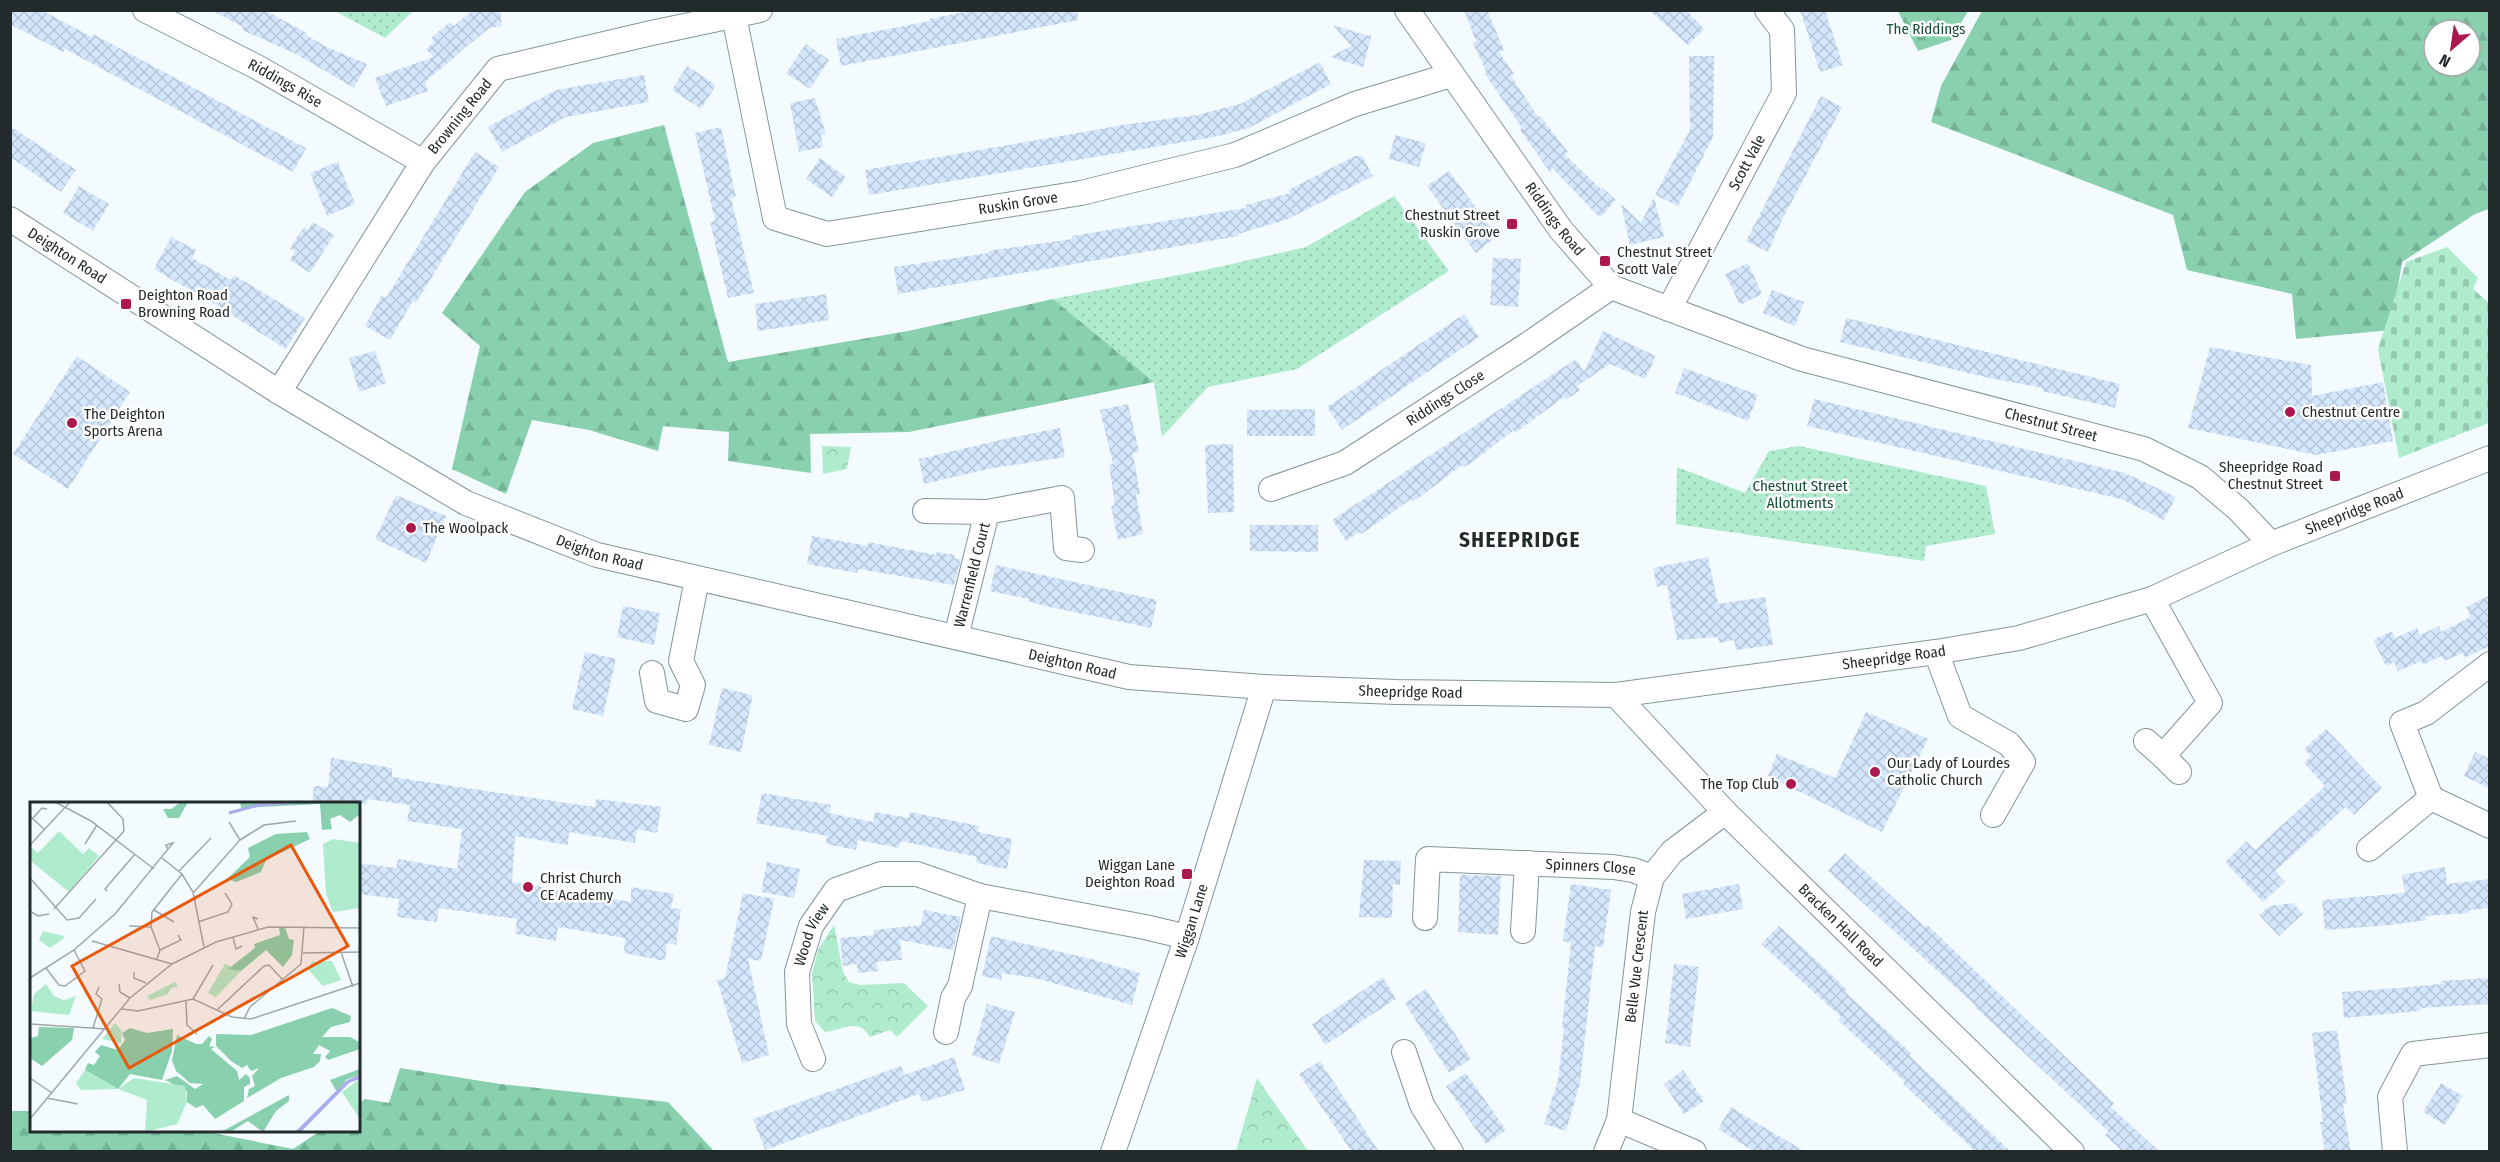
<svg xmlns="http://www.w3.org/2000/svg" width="2500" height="1162" font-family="'Fira Sans Condensed',sans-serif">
<defs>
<pattern id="grass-dots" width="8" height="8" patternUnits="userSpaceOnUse" patternTransform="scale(1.5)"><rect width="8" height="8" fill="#afebcd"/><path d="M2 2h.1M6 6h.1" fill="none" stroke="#96cab0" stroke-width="1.8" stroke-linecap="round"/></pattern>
<pattern id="forest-firs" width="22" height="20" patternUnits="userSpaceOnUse" patternTransform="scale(1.5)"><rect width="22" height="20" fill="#88d0ae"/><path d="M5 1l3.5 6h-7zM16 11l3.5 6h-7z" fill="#75b396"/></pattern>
<pattern id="cemetery-stones" width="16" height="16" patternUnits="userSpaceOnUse" patternTransform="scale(1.5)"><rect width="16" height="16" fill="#afebcd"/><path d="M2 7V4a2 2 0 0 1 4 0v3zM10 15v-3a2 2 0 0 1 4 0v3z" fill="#96cab0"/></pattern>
<pattern id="park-crowns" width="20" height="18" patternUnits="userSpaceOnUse" patternTransform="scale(1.5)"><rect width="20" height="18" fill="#afebcd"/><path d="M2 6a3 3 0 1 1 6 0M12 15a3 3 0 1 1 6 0" fill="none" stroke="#96cab0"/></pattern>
<pattern id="building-cross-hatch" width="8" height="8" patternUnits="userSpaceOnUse" patternTransform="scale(1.5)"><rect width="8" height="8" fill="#d4e7fc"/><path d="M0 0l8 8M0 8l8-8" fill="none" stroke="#b6c6d8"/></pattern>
</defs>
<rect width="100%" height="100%" fill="#f4fbfe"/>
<path fill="url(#grass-dots)" d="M335,11H413L385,38Z
M1394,196L1449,271L1297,369L1208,387L1162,437L1154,382L1053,299L1205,270L1306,247Z
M1799,446L1986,486L1995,534L1926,546L1924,561L1676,524L1677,467L1745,493L1769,451Z"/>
<path fill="url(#forest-firs)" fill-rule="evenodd" d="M1898,11H1968L1951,40L1918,51Z
M1982,11H2489V209L2475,214L2402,262L2391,330L2296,339L2292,294L2187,270L2173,215L1931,122L1941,86ZM2434,30H2470V66H2434Z
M664,125L728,362L908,331L1053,299L1154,382L909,432L810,434L811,473L728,461L729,432L663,426L658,451L589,430L532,420L506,494L452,469L480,346L442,313L525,192L593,143Z
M400,1068L500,1084L668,1102L714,1151H11V1111H31L32,1130L203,1131L293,1149L320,1131L358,1130L359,1103L365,1099L389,1103Z"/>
<path fill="url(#cemetery-stones)" d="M2447,247L2478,278L2473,289L2489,303V423L2399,458L2378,349L2406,262Z"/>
<path fill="url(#park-crowns)" d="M822,446L851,447L847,469L823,474Z
M834,925L843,972L849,982L860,985L904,983L928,1006L897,1037L890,1030L870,1037C858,1017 844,1030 825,1032L815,1021L812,973L818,950Z
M1257,1078L1308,1151H1236Z"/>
<path fill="url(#building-cross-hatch)" d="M10,10H41L92,37L93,34L306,148L293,172L65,49L63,52L10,24Z
M211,10H264L307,33L306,35L327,47L367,64L354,88L296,54L242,30L243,27Z
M473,10H500L502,26L489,28L425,82L428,91L386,106L375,78L433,57L426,49L434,42L431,38L450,22L454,26Z
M974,10H1077L1078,20L841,66L836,39L930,21L929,19Z
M1464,10H1487L1504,50L1499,52L1514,74L1511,76L1538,117L1540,116L1568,152L1565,155L1601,189L1602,187L1616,200L1600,218L1552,168L1550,172L1520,130L1522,128L1485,74L1487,73L1473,43L1476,41Z
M1649,10H1686L1704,29L1688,45Z
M1800,10H1825L1843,65L1820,72Z
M1333,25L1369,36L1372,34L1363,67L1330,57L1351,46Z
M806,44L829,60L810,89L786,73Z
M1689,56H1714L1713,137L1678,206L1655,195L1690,130Z
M1320,62L1331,84L1249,128L1214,137L869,195L865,170L1129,124L1197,115L1240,104Z
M687,66L716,85L701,109L672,90Z
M644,75L649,102L566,117L502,152L488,127L556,90Z
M1821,96L1842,107L1782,220L1768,252L1746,241Z
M815,98L826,134L821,135L823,147L799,152L790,103Z
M10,126L76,170L61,192L10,157Z
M721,127L736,197L731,198L754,293L728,298L710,222L715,221L695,133Z
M1395,135L1426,143L1419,167L1389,159Z
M475,152L499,167L416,303L413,301L390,340L365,326L382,295L386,298Z
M1355,156H1362L1373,176L1288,219L1238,234L1239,236L898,294L894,267L989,253L988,251L1072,239V236L1246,208V205L1290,193L1288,190Z
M820,158L846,177L832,197L806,179Z
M338,162L355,204L327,216L310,173Z
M1449,171L1497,236L1476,253L1427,186Z
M79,186L109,204L93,231L63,213Z
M1654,197L1664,237L1630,245L1621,204L1641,223Z
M313,222L334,235L310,273L290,260L295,251L290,249L295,240L304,227L308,230Z
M171,237L196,250L192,258L231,280L234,275L305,318L286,349L216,305L154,269Z
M1493,258L1521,259L1518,307L1490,305Z
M1748,263L1762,294L1740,305L1725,274Z
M1772,290L1804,302L1795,326L1763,313Z
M826,294L829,320L758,331L755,304Z
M1464,314L1479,337L1342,430L1327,407Z
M1846,318L2120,384L2115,408L2042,391L2043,388L1989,378L1840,342Z
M1603,331L1656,356L1645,379L1610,364L1577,386L1580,390L1566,400L1564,397L1522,428L1515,433L1514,430L1471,463L1464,467L1462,465L1420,497L1413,501L1411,499L1369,529L1361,534L1360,532L1346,541L1332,520L1576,359L1584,372Z
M2210,347L2311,365L2312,396L2383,382L2393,441L2316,455L2188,428Z
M375,351L386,383L359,392L349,358Z
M77,356L130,392L68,489L13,454Z
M1684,368L1758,395L1748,421L1675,393Z
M1814,399L2125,473L2176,497L2164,520L2121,499L1807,426Z
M1128,404L1139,451L1133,453L1140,494H1136L1143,534L1118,540L1111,506L1115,505L1109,464H1113L1100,410Z
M1315,409V436H1247V410Z
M1060,428L1065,457L988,469L924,484L919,459L1009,438Z
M1233,444L1234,512L1208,513L1205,445Z
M396,495L446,516L426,563L375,539Z
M1250,525H1318V552L1250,551Z
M812,536L868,546V542L936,555L937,552L955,555L954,558L961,559L954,585L858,569L857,573L807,564Z
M1708,557L1718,604L1765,597L1773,645L1736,650L1734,640L1719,643L1718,637L1677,640L1667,585L1657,587L1653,568Z
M996,565L1157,600L1151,628L1045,606L1028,601L1029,599L990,591Z
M2490,595V650L2487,647L2465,658L2463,653L2444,661L2441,656L2423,665L2421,661L2398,671L2394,662L2386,666L2373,640L2392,631L2395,638L2417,628L2420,635L2439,626L2441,632L2471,617L2466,607Z
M623,606L660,613L654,645L617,637Z
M585,652L616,659L603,716L572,709Z
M722,688L753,695L741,752L709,745Z
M1866,712L1928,739L1882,832L1768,776L1777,754L1835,778Z
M2326,729L2382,788L2354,815L2346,807L2275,871L2285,882L2263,902L2225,862L2246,841L2255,850L2325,786L2304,763L2311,756L2304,749Z
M2475,752L2490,759V789L2464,776Z
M331,758L392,768V777L595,807L596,799L661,807L657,833L637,829L635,843L569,832L568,845L515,836L512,882L631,902V887L674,894L671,908L681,909L676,945L667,943L665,961L624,953L625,938L558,927L556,941L515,934L517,919L439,908L437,922L397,917L399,899L358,894V863L396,868L398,859L457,869L462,829L407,821L410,805L367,799V804H312L314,786L328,787Z
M762,793L831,805L829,813L873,822L875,812L909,818L910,812L979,826L978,832L1012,839L1007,869L976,863L977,857L901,841L899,848L858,840L856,850L826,844L827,836L756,823Z
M1845,853L1925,927L1927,925L1941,938L2114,1103L2111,1107L2160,1152H2123L2105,1135L2109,1132L1975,1007L1976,1006L1828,871Z
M1364,860L1401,861L1400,885L1393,884L1392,918L1359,917Z
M767,862L800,869L794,898L761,892Z
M2445,867L2447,884L2490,879V908L2469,910V913L2425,916L2426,920L2390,925L2325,930L2322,900L2405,893L2402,875Z
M1460,875L1501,876L1498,935L1458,932Z
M1571,884L1611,890L1603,947L1595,946L1580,1083L1566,1131L1544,1124L1558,1080L1564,1028L1562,1027L1571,943L1563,941Z
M1739,884L1743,909L1686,919L1682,894Z
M743,893L774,899L761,961L748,959L769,1055L742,1063L717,980L725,978Z
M2293,903L2303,914L2279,936L2259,915L2269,906Z
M924,910L961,917L953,950L900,940L902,960L877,962L878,971L858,973L857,964L843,966L840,938L874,935V930L921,925Z
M1779,926L1830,973L1847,990L1845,992L1911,1053L1909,1055L2011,1152H1976L1903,1084L1905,1082L1838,1020L1841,1017L1761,944Z
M991,936L1091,959L1140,973L1132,1005L1039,979L1002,973L1001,980L982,976Z
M1674,964L1699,967L1690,1047L1665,1043Z
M1383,977L1396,999L1325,1045L1312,1024Z
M2490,978V1004L2420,1008V1011L2344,1018L2342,992L2399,988L2441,984V981Z
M1426,989L1471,1059L1449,1073L1405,1003Z
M987,1004L1015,1012L999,1064L972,1055Z
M2337,1030L2347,1104L2343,1105L2351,1152H2325L2320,1122H2323L2312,1033Z
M954,1057L965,1090L922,1102L919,1094L765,1150L753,1119L901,1066L904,1075Z
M1320,1061L1339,1090L1379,1152H1352L1299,1074Z
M1683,1070L1704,1101L1684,1114L1664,1084Z
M1466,1073L1506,1130L1486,1144L1446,1086Z
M2441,1083L2463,1096L2445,1125L2423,1112Z
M1731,1107L1765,1128L1806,1152H1755L1718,1129Z"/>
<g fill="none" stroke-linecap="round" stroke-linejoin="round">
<g stroke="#84959a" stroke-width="26">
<g id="minor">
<path id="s1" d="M145,10L257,67L423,162"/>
<path id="s2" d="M1407,10L1561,230L1611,287L1802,359L2144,449L2200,477L2239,510L2271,544"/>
<path id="s3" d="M734,16L775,218L827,234L1081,193L1235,155L1355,104L1451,75"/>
<path id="s4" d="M10,219L279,392L466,503L597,555L1129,677L1264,687L1397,692L1616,695L1936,652L2019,638L2152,599L2271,544L2490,458"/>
<path id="s5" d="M1669,309L1784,93L1782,30L1767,10"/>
<path id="s6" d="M279,392L423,162L498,69L647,34L760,10"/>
<path id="s7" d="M1271,489L1345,463L1527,345L1611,287"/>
<path d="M925,511L987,512L956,637"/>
<path d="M987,512L1062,498L1066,548L1082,550"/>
<path d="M2152,599L2210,703L2163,756L2179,772"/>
<path d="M1936,652L1960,716L2009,744L2023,762L1993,815"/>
<path d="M652,673L657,701L686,709L693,685L681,661L697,579"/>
<path id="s8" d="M1616,695L1725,812L2072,1152"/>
<path d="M2146,741L2163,756"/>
<path d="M2431,798L2490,826"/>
<path d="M2369,849L2431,798L2402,723L2426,713L2490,664"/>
<path id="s9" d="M1425,918L1428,859L1613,867L1633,870L1652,877"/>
<path d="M1523,931L1527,863"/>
<path d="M946,1032L953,998L960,986L980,896"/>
<path d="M1404,1052L1422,1105L1451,1152"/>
<path id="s10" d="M813,1059L799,1024L797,972L811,926L836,890L881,874H917L980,896L1145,927L1187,937"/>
<path d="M1619,1120L1694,1152"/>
<path id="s11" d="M1113,1152L1187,937L1264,687"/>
<path id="s12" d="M1606,1152L1619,1120L1643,912L1652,877L1672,852L1725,812"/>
<path d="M2395,1152L2390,1097L2413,1054L2490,1045"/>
</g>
</g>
<use href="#minor" stroke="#fff" stroke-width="24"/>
</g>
<g fill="#ab184e" stroke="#fff" stroke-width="2">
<rect x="1506" y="218" width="12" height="12" rx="3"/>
<rect x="1599" y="255" width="12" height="12" rx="3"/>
<rect x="120" y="298" width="12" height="12" rx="3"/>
<circle cx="2290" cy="412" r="6"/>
<circle cx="72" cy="423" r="6"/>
<rect x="2329" y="470" width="12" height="12" rx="3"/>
<circle cx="411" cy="528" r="6"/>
<circle cx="1875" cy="772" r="6"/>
<circle cx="1791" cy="784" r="6"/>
<rect x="1181" y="868" width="12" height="12" rx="3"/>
<circle cx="528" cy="887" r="6"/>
</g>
<g text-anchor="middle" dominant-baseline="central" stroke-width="5" stroke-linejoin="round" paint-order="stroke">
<g font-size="15" fill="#134d36" stroke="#fff">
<text x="1926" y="29">The Riddings</text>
<text x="1800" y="486">Chestnut Street<tspan x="1800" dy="17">Allotments</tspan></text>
</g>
<g font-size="15" fill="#232a2c" stroke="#fff">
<text stroke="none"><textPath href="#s1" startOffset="158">Riddings Rise</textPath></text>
<text stroke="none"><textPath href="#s6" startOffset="330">Browning Road</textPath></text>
<text stroke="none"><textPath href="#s5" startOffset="166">Scott Vale</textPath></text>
<text stroke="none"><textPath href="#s3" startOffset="454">Ruskin Grove</textPath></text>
<text stroke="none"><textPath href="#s2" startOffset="256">Riddings Road</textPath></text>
<text stroke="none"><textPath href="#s4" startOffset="68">Deighton Road</textPath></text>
<text stroke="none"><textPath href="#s7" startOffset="198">Riddings Close</textPath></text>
<text stroke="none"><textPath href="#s2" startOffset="806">Chestnut Street</textPath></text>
<text stroke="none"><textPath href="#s4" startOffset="2478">Sheepridge Road</textPath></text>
<text stroke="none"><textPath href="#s4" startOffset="680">Deighton Road</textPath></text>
<text transform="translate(972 575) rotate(-76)">Warrenfield Court</text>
<text stroke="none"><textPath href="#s4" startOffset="1992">Sheepridge Road</textPath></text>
<text stroke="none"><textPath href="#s4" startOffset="1166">Deighton Road</textPath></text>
<text stroke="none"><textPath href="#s4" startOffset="1506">Sheepridge Road</textPath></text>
<text stroke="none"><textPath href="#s9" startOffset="222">Spinners Close</textPath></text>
<text stroke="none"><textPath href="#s11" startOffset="244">Wiggan Lane</textPath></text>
<text stroke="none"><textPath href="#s8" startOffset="322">Bracken Hall Road</textPath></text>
<text stroke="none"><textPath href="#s10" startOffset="130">Wood View</textPath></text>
<text stroke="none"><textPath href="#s12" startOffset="189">Belle Vue Crescent</textPath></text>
</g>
<g font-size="15" fill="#232a2c" stroke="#fff" text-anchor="start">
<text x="1500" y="215" text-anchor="end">Chestnut Street<tspan x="1500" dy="17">Ruskin Grove</tspan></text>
<text x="1617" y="252">Chestnut Street<tspan x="1617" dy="17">Scott Vale</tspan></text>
<text x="138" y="295">Deighton Road<tspan x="138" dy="17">Browning Road</tspan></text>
<text x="2302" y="412">Chestnut Centre</text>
<text x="84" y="414">The Deighton<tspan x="84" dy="17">Sports Arena</tspan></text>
<text x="2323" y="467" text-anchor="end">Sheepridge Road<tspan x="2323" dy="17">Chestnut Street</tspan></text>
<text x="423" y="528">The Woolpack</text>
<text x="1887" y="763">Our Lady of Lourdes<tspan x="1887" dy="17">Catholic Church</tspan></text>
<text x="1779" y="784" text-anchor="end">The Top Club</text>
<text x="1175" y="865" text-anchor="end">Wiggan Lane<tspan x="1175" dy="17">Deighton Road</tspan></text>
<text x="540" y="878">Christ Church<tspan x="540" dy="17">CE Academy</tspan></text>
</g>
<g font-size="21" font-weight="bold" letter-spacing="1.5" fill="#232a2c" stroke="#fff">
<text x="1520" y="540">SHEEPRIDGE</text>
</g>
</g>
<g transform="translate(30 802)">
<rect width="330" height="330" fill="#f4fbfe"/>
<path d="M13,129L34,134L33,137L20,146L9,138ZM302,159L311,178L293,184L278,167L282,160ZM195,162L211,169L186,195L178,191ZM145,180L148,185L141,186L138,192L120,198L117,194ZM16,182L24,194L34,198L46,194L39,213L1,209L4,192Z" fill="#afebcd"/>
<path d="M151,0H158L149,16H138L133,7H141ZM210,0H330V12L320,20L310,13L300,17L302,27L292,28L290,2L211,6ZM277,30L280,37L236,58L231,70L206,80L197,77L220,55L218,46L246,32ZM255,125L259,137L264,138L262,153L253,165L236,148L211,169L198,167L225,146L224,142L250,133L249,126ZM302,206L321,214L320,220L301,225L292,235H320L329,240L330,247L298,258L295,255L300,249L289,243L283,252H291L290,259L284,265L251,276L217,296L219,287L225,284L222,274L229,266L221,269L217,263L212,266L201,259L186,244V232L221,233ZM9,225L44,226L42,238L12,264L0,256L1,236L8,234ZM100,226L117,231L143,227L142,249L132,278L100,272L88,287L55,268L58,261L64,263L70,254L65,250L71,243L88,248L95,238L92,231ZM147,233L166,242H172L179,234L182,237L179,244L185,245L181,247L207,269L209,278L216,272L220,276V282L214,285V299L185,317L173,303L166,306L157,300V289L135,278L147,274L165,287L173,282L160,281L146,269L142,258ZM330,267V272L316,278L307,290L300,278ZM259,293V299L246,309L233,330L218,319L200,330H191Z" fill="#88d0ae"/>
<path d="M85,221L92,229L91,241L72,237Z" fill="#afebcd"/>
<path d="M29,29L53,52L59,46L69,54L39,90L2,60L0,52L1,45L8,51ZM303,37L330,41V106L303,110L296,92L293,42ZM55,268L88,287L104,276L155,284L157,300L147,322L115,330L117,298L88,287L51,288L46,281ZM330,277V317L312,290Z" fill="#afebcd"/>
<path d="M29,33L52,55L37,69L15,48ZM15,50L31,66L21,76L5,60ZM297 61a11 11 0 1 1 22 0a11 11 0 1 1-22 0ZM320,74L322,102L302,103L300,75Z" fill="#afebcd"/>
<path d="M330,272V277L319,281L271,330H265L316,279Z" fill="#a7aeeb"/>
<path fill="none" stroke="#a7aeeb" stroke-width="3" d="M199,11L229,3L271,0"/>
<path fill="none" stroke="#a0a7aa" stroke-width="1.5" d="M25,0L61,19L124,67M0,14L15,28M3,16L12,6L17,7M210,38L234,23L266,19M55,42L67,23M0,43L40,0M132,56L152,72L163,90L174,145M149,69L181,36M0,76L37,118L49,116L66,97M77,89L75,87L105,52M164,90L210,38L199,20M24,107L94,29L93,17L77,0M124,108L144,120M0,109L8,114L19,112M228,117L223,115L228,127M168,120L198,110L202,102L195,91M99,124L121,125M203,135L206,147L212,144M62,139L142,162M130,148L151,138L148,133M311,150L323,185M273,151L330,150M127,157L130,148L121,125L122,110L152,72M16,166L29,183L35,184L55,169L44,148M104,170V176L116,181M0,176L44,148L85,112L143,41L136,43L138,48M89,182L90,190L100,196M163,197L183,163M156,198L157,223L167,232M92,207L108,209L163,197L202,215L221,217L330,181M187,208L234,164L239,163L253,178M214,217L220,205L271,162L274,124M0,222L76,227M63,226L72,197L66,192L69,185M0,276L22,291M17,296L48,302M0,317L100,196L142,162L186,140L238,125L330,126"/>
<path fill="#e8590c" fill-opacity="0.15" stroke="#e8590c" stroke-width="3" d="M261,43L318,144L99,266L42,164Z"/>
<rect width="330" height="330" fill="none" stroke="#232a2c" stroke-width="3"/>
</g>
<rect width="2500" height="1162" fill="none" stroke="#232a2c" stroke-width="24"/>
<g transform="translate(2452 48) rotate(209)"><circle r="28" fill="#ffffff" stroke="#a7aaab" stroke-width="1.5"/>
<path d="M0-4.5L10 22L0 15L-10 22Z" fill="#ab184e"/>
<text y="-9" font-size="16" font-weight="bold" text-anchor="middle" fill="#232a2c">N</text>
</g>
</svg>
